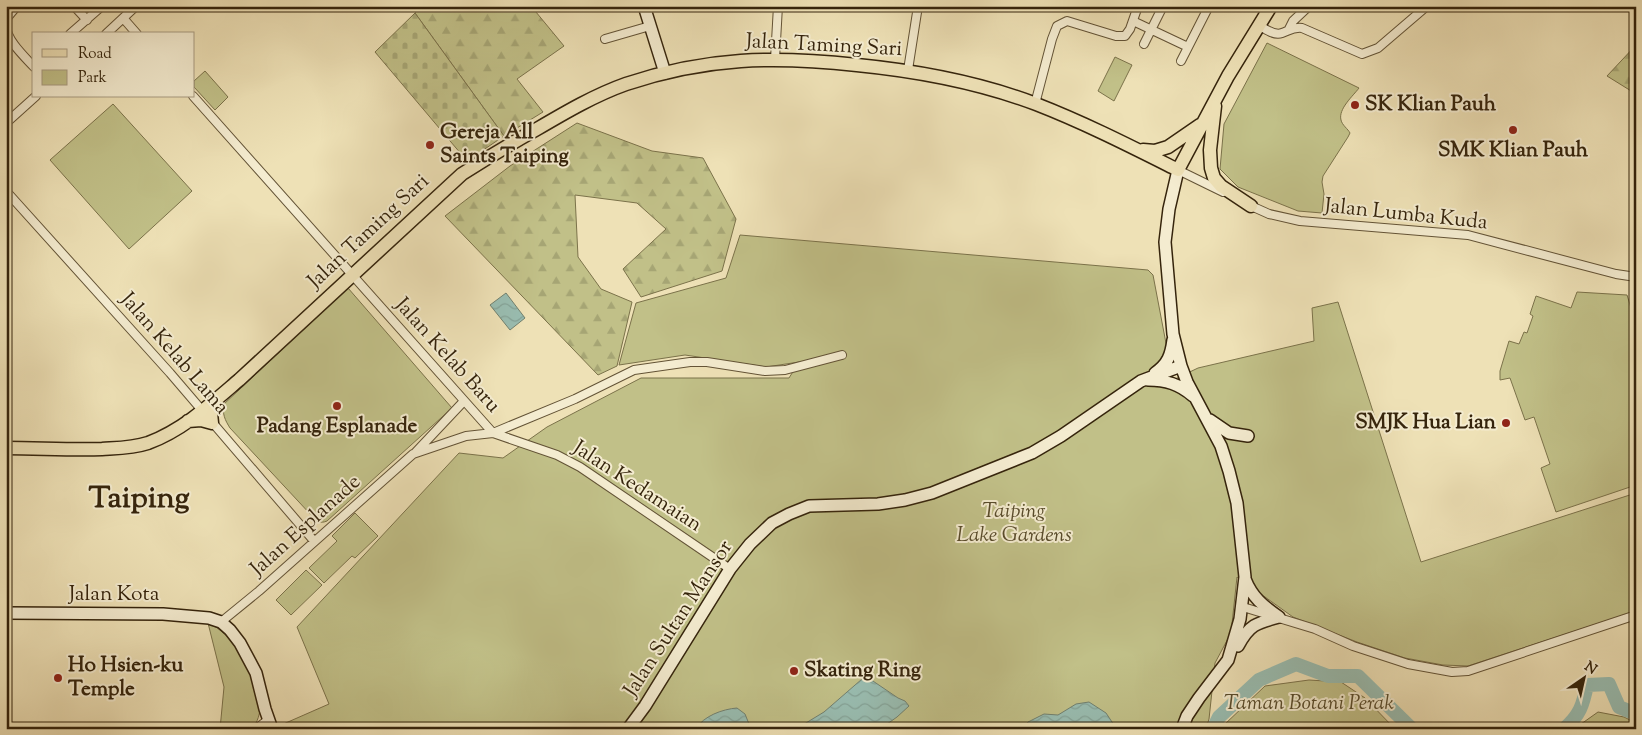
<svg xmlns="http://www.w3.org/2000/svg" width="1642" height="735" font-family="'Sorts Mill Goudy',serif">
<defs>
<pattern id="forest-firs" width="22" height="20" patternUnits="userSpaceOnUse" patternTransform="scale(1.25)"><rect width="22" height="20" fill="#c1c088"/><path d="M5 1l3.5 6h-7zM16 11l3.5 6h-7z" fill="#a6a574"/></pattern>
<pattern id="cemetery-stones" width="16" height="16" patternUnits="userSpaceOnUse" patternTransform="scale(1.25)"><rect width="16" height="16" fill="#c1c088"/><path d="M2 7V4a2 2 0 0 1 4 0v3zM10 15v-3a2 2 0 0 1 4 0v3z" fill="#a6a574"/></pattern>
<pattern id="water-waves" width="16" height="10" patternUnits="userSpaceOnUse" patternTransform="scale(1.25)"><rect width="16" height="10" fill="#99bdb1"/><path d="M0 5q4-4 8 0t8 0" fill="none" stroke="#84a297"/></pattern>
</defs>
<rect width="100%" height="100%" fill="#eee1b6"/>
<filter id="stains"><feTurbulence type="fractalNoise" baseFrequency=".004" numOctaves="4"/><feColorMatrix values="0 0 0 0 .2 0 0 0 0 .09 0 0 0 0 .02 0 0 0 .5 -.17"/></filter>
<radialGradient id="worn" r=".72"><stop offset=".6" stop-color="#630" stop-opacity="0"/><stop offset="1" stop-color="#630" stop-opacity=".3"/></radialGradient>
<path fill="#c1c088" stroke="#7b724a" d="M1267,43L1359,88C1353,96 1338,109 1341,120C1342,125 1348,129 1350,133L1348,137L1323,176L1322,182L1324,194L1322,213L1298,211L1238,187L1220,169L1224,124Z
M1115,57L1132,65L1114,101L1098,91Z
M205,71L228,97L215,110L194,87V81Z
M113,104L192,191L129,249L50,160Z
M740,235L1148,270L1153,275L1173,380L1198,368L1314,341L1312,308L1338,302L1421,562L1636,493V611L1468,666L1443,665L1405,658L1357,642L1293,617L1237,577L1231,633L1215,663L1209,719L1206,729H272L329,704L297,627L459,453L503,458L547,427L641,378H789L799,362L766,367L685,355L619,365L636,303L726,278Z
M348,288L452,408L327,521C320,524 317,521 312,516L230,428C225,420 222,414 224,404Z
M1577,292L1627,295L1636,324V485L1556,512L1541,468L1550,464L1534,417L1525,420L1510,378L1500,380V371L1509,341L1519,344L1524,332L1527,333L1533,316L1530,314L1536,296L1571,308Z
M355,513L378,536L355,558L352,556L324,583L309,568L337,541L332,536Z
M306,570L322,585L291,615L276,600Z
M208,623C236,633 279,703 251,729H220L224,687Z
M1309,680L1341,682L1365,698L1395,729H1223L1224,725L1265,686Z
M1598,712L1624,717L1636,723V729H1574Z"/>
<path fill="url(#forest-firs)" stroke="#7b724a" d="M422,6H531L564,46L517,79L543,112L504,136L415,13Z
M1636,45V94L1607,76Z
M577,123L652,151L703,158L736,219L722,271L641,297L623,269L666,229L637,203L575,195L578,257L601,289L632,302L617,366L598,375L445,216L510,166Z"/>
<path fill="url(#cemetery-stones)" stroke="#7b724a" d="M415,13L504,136L467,161L375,52Z"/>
<path fill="url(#water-waves)" stroke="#71806f" d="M506,293L525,318L510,330L490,305Z
M862,679H870L898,698L905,701L909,706L897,717L880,729H796L824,712Z
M1089,702L1106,713L1114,725L1121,729H1021L1028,722L1044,714L1058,715L1076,704Z
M737,708L745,714L751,729H696C703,716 723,709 737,708Z"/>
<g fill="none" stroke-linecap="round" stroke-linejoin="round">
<path stroke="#99bdb1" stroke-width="14" d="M1213,729L1219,717L1259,680L1296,664L1328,676H1358L1412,729
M1564,729C1580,715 1583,705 1587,685L1609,684L1619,707L1636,714"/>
<g stroke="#635336" stroke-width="10">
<path id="street" d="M74,6L87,20
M123,18L137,34
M6,19L17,6
M1133,21L1188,47
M1259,25C1265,29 1274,36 1282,33C1290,30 1293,27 1302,28L1362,54L1378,48L1427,6
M6,26C7,41 25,57 34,67
M1289,29L1293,21L1309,6
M70,34L102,6
M106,34L136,6
M605,39L650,26
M1144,44L1163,6
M775,59L778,6
M1181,61L1209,6
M908,70L918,6
M193,96L493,433
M1035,104L1052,39L1057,26L1067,21L1116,36H1125L1130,29L1138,6
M6,123L36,96
M1178,170L1223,192
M6,191L170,373L314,541
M1249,205L1269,214L1300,221L1468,235L1616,274L1636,277
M493,433L557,455L580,467L730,569
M415,453L464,401
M1243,607L1315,629L1353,646L1408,664L1452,672L1468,671L1636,615
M221,622L259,591L413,454L466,436L493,433L575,399L634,370L690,362H707L765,371L785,370L842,355
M256,729L268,720"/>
</g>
<g stroke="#35240c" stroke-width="14">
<path id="secondary" d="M644,6L665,73
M1178,170L1169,209L1165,242L1173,334L1181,366L1187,382L1221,446L1229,471L1237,503L1245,577L1240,619L1228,660L1199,698L1187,716L1182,729
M1155,373C1168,364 1171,355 1173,340
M1148,380C1166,380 1179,384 1193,396
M1210,420L1229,433L1248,436
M1245,579C1252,597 1263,606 1279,617
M6,613L163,614L209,618L221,622L230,630L240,643L256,673L265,709L272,729
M1238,646C1249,625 1256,623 1279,617
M628,729L645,706L730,569L750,544L772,523L789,514L809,506L878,504L905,500L932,493L1032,453L1061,436L1141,381L1181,366"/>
</g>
<g stroke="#35240c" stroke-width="15">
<path id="primary" d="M1215,106L1210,150L1211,168L1214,178L1221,186L1251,206
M1143,150L1155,151L1168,147L1200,125
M188,421L201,420L212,423L211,413L214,401
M6,448C38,448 70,450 102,449C118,448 133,448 148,443C183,430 211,404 239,380L462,174C487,158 512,143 537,129C566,112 595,95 626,84C707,57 774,56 857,65C918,71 978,82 1036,104C1085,123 1132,147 1178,170L1228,76L1271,6"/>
</g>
<use href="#street" stroke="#f4ecd0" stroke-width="8"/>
<use href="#secondary" stroke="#f4ecd0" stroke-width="11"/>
<use href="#primary" stroke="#eee1b6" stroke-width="12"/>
</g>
<g fill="#8f2418" stroke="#f4ecd0" stroke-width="2">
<circle cx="1355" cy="105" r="5"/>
<circle cx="1513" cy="130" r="5"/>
<circle cx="430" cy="145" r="5"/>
<circle cx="337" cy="406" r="5"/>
<circle cx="1506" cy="423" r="5"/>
<circle cx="794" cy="671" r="5"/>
<circle cx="58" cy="678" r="5"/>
</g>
<g text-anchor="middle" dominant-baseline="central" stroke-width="4" stroke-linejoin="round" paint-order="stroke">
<g font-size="21" fill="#35240c" stroke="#f4ecd0">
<text transform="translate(824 46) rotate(3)">Jalan Taming Sari</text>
<text transform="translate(1406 215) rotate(6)">Jalan Lumba Kuda</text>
<text transform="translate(369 232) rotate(-43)">Jalan Taming Sari</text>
<text transform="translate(174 354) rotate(49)">Jalan Kelab Lama</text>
<text transform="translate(447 356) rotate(48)">Jalan Kelab Baru</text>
<text transform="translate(637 487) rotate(33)">Jalan Kedamaian</text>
<text transform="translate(306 526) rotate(-42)">Jalan Esplanade</text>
<text x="114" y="595">Jalan Kota</text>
<text transform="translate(679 619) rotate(-57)">Jalan Sultan Mansor</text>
</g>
<g font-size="21" font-weight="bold" fill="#35240c" stroke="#f4ecd0" text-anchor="start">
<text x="1365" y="105">SK Klian Pauh</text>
<text x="440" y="133">Gereja All<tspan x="440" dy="24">Saints Taiping</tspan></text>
<text x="1513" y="151" text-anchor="middle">SMK Klian Pauh</text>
<text x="1496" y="423" text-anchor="end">SMJK Hua Lian</text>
<text x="337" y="427" text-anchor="middle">Padang Esplanade</text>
<text x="68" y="666">Ho Hsien-ku<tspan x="68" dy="24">Temple</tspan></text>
<text x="804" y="671">Skating Ring</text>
</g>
<g font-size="21" font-style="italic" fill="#584b2b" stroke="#f4ecd0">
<text x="1014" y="512">Taiping<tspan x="1014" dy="24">Lake Gardens</tspan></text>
<text x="1309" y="704">Taman Botani Perak</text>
</g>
<g font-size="31" font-weight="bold" fill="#35240c" stroke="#f4ecd0">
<text x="139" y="499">Taiping</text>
</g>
</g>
<rect width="1642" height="735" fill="none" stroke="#eee1b6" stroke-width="25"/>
<rect x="8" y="8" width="1627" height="720" fill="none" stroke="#35240c" stroke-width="2.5"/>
<rect x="12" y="12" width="1617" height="710" fill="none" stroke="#35240c"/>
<rect x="32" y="32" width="162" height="65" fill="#f4ecd0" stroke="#a89c82"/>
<rect x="42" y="49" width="25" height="8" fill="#eee1b6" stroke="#a89c82"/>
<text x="78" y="58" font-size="15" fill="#35240c">Road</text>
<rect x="42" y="70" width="25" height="15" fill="#c1c088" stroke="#a89c82"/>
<text x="78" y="82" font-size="15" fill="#35240c">Park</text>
<g transform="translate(1584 678) rotate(34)" stroke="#f4ecd0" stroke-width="4" paint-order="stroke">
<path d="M0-4L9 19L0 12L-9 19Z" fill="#35240c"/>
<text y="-8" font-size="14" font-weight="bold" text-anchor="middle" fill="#35240c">N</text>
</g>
<rect width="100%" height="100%" filter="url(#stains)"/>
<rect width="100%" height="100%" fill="url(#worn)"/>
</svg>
